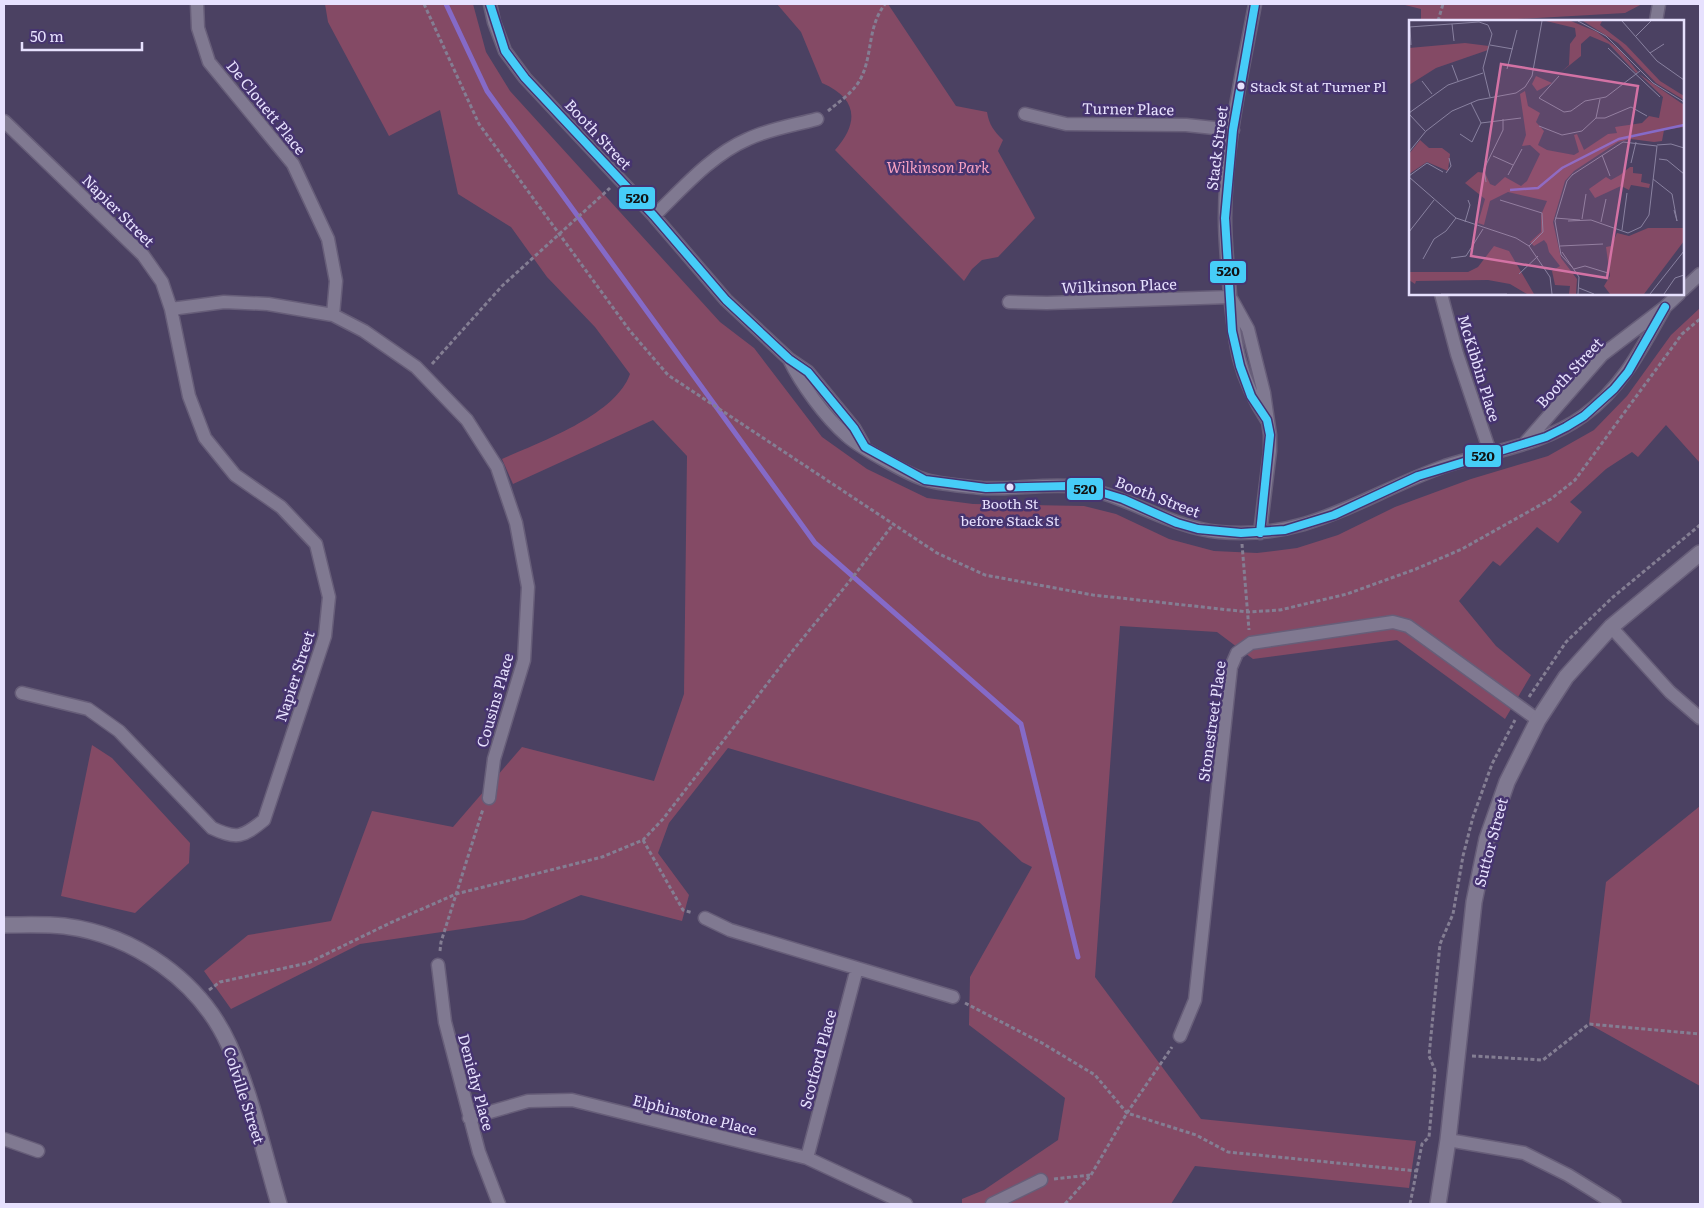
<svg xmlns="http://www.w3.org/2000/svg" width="1704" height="1208" font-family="Literata,serif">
<rect width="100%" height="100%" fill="#4b4162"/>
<path fill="#844a65" d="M325,4H473L486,52L510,91L720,322L754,348L822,437L867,469L927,498L973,504L1084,506L1116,514L1169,539L1214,551L1257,553L1297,548L1338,535L1395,507L1471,479L1548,456L1594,430L1627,396L1671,335L1700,308V463L1666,425L1638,457L1632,452L1606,469L1570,502L1582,512L1558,543L1537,527L1500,566L1493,561L1459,601L1496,646L1531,675L1505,719L1397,640L1253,659L1217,632L1120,626L1095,977L1201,1119L1416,1141L1409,1188L1195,1166L1171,1204H962V1199L984,1190L1058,1140L1065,1098L969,1025L970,977L1032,867L1022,862L979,822L728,748L669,823L658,853L689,895L682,921L581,895L524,920L360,944L231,1009L204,971L248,935L331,921L372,811L453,827L522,747L654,781L684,694L687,456L653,420L513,484L502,459C540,442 616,415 630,374L595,327L547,277L511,227L458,194L440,110L389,136L328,22Z
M777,4H888L956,106L987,112C989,125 994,131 1003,140L998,151L1035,218L998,257L982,260L972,269L964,281L835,150C860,122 857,98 822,83L801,32Z
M1401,4H1642L1625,13L1483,21H1421V9Z
M92,745L112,758L190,843L189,863L135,913L61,896Z
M1700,806V1086L1589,1024L1606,882Z"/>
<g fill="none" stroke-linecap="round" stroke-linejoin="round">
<path stroke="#856ac8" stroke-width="5" d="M446,4L487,91L815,543L1021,724L1078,957"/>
<g stroke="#675e79" stroke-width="15">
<path id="minor" d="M197,4L198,28L209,62L293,164L328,239L336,281L333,315
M490,4L494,22L505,51L525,78L654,216L726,300L789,359L808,372L854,428L863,444
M1255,4C1242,74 1225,147 1225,218C1225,244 1228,269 1230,294C1235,345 1238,376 1267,420
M1656,21L1659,4
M1025,114L1066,124L1186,125L1233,130
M4,121L143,255L162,282L171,309L189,396L205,438L235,475L281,507L316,544L329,597L325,636L264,820C243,837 237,840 212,828L119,731L88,709L22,693
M654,216C682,189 711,155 748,139C769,129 795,125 817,119
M1683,290L1700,274
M1441,294L1457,354L1490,452
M1232,300L1248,329L1264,393L1270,435V451L1260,533
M1009,302L1047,303L1230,297
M171,309L224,302L268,304L333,315L364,331L416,367L467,420L497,467L516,523L528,587L524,660L494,759L489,798
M789,359C801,384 825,417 847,436C859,447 911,476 926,480C944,485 964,486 982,488C1011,490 1040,484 1069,486C1122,491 1166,527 1219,532C1309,541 1365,494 1445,466C1492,451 1543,445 1583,416C1622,388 1642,348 1665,307
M1525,443L1602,355L1665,307L1679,294
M1611,627L1670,692L1700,718
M705,918L730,930L953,997
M438,965L445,1022L479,1152L499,1204
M1180,1036L1195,1000L1231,667L1237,653L1251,643L1393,622L1408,626L1538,720
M469,1118L528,1101L572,1100L807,1158L906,1204
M4,1139L38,1151
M1448,1140L1524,1153L1568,1175L1615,1204
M807,1158L857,968
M992,1204L1041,1180"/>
</g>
<g stroke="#675e79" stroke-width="18">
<path id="tertiary" d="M4,925C24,925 45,924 64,926C135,935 200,981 229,1045C251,1093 264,1154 279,1204
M1438,1204L1448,1140L1474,902L1487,839L1507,782L1538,720L1566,677L1611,627L1700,553"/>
</g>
<path stroke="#847e93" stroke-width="3" stroke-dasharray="4 2.5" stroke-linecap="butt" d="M424,4L479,124L630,331L668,375L937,553L985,575L1093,595L1248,612L1280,610L1347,594L1416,569L1462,549L1551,499L1575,480L1682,334L1700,319
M1438,21L1443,4
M828,111C840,101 854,92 861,78C873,54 867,28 885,4
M432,364L502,286L610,188
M1242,544L1249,630
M1529,697L1566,642L1613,597L1700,525
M643,840L683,910L693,913
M440,951L441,942L483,809
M209,990L220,982L308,963L390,923L456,894L602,857L643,840L663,819L794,649L853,577L894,523
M965,1003L1042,1043L1095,1075L1127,1113L1196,1135L1228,1152L1417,1171
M1472,1056L1543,1060L1589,1024L1700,1034
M1054,1179L1090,1175
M1065,1204L1091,1175L1127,1113L1172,1047
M1410,1204L1422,1144L1429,1137L1435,1070L1429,1056L1440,944L1453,914L1463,856L1473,817L1492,764L1515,720"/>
<use href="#minor" stroke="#807991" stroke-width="12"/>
<use href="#tertiary" stroke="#807991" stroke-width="15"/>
<g stroke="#46346f" stroke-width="11">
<path id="bus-1" d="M490,4L505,51L525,78L654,216L726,300L789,359L808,372L854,428L865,447L925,480L986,488L1068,486L1097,491L1123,499L1177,523L1198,529L1241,533L1285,530L1334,515L1418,476L1546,437L1566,427L1584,416L1614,389L1628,372L1665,307
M1255,4L1233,130L1225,218L1232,331L1240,366L1251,396L1267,420L1270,435L1260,533"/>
</g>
<use href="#bus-1" stroke="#46cdf8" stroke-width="8"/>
</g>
<g fill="#e7e1fe" stroke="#46346f" stroke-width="2">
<circle cx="1241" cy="86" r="4.5"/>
<circle cx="1010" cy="487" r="4.5"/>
</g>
<g text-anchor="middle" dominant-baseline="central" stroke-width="5" stroke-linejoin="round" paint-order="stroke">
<g font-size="14" fill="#e7e1fe" stroke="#46346f" text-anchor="start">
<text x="1250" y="86">Stack St at Turner Pl</text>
<text x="1010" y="503" text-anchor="middle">Booth St<tspan x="1010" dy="17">before Stack St</tspan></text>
</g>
<g font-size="15" fill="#e7e1fe" stroke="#46346f">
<text transform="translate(267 107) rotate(51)">De Clouett Place</text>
<text transform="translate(1128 108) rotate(1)">Turner Place</text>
<text transform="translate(599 134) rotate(47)">Booth Street</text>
<text transform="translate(1216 148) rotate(-83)">Stack Street</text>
<text transform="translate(119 210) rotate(45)">Napier Street</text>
<text transform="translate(1119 285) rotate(-2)">Wilkinson Place</text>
<text transform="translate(1480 368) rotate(73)">McKibbin Place</text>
<text transform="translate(1569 372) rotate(-47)">Booth Street</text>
<text transform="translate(1158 496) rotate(21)">Booth Street</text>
<text transform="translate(294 676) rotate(-72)">Napier Street</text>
<text transform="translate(494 700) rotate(-74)">Cousins Place</text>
<text transform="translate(1211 721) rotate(-82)">Stonestreet Place</text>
<text transform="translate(1490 842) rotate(-75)">Suttor Street</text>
<text transform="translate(817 1059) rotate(-75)">Scotford Place</text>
<text transform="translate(477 1082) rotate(75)">Deniehy Place</text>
<text transform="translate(245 1095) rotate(72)">Colville Street</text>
<text transform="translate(695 1114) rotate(14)">Elphinstone Place</text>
</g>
<g font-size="15" font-style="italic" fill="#f7a2c2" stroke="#46346f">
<text x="938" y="166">Wilkinson Park</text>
</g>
</g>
<g transform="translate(1409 20)">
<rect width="275" height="275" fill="#4b4162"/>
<path d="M137,1H162L188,12L211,30L229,52L227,53L200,24L181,16L172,24V36L151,53L160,45L161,24L167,16L166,8ZM174,1H193L191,5L217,25L251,61L275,76V80L247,63L209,23ZM56,23L80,26L79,30L27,48L0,65V28ZM230,54L275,85V107L255,110L253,121L245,122L222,119L209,122L165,151L156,161L144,202L152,238L168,259L167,274H160L161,266L146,265L143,251L151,246L140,232L138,224L135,220L125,226L121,222L132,212V195L138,181L99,172L81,181L75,205L69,203L76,179L56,163L69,152L76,153L81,164L86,166L96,157L112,166L118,161L131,134L121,125L113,126L117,115L111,74L116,71L119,86L131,93L127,102L135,111L129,125L138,130L165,135L170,132L165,115L168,114L175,130L199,114L208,113L206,107L233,103L240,96L250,98L254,77ZM127,56L143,63L128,71L123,64ZM11,120L20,128H33L41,134L39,151L18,142L0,154V134ZM221,147H224V153L233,154L232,162L241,164L240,168L222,165L220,170L212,166L186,178L180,169L197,157L202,160L211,155ZM239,208H275V221L235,274H201L195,266L201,256L197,227L202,226L208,213L220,216ZM85,226L100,231L125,274H118L101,264L79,260L7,261L6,264L0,260V252H59L69,247Z" fill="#844a65"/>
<path fill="none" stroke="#856ac8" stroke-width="2.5" d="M101,170L129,168L153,148L210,119L275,105"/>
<path fill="none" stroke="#8981a0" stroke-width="1" d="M169,1L197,16L244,63L275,82M213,1L248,41L275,60M43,4L45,21M0,7L70,2L79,5L83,14L74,48L81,77M1,7L2,25M227,16L242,1M81,25L104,29M199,28L251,77M241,33L255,24M43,45L49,61M98,49L108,10M150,56L130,78L155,92L162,91L176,81L197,77L231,51M13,61L23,74M0,93L39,65L74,53M0,94L16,111M187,98H196L222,87L238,96M72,103L112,98M130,106L153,115L173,111L187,98L191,79M51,114L63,122L72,103L62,83M248,125L262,124L275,128M0,132L17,111L43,91L69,80L107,73L116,67L123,56L133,1M193,135L201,156M84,136L104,145M250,139L258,140L275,154M222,143L227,122M37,153L42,146L40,138M164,154L158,161L146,201L152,235L164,248M99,155L113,129M0,156L18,143L34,152M0,157L47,198L107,218L120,226L141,257L143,274M244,159L263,174L268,201L265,190M77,162L75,149L94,110V99M91,180L133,193L134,212L120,226M146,198L171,200M173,199L177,174M159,201L182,200L219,213L232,207L240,195L248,126L214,122L163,155M56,202L61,185L59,180M192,202L197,179M213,210L218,173M0,212L25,180M151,226L194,224M153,232L170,257L169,274M42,238L57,236L74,209M14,239L25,219L37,211L47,198M165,249L176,246L199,253M110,254L129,236M170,268L185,274M32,274H98M241,274L275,231M255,274L266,258L275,255"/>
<path fill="#d372a4" fill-opacity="0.15" stroke="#d372a4" stroke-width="2.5" d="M92,44L229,66L198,258L62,236Z"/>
<rect width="275" height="275" fill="none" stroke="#e7e1fe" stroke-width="2.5"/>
</g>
<g stroke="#46346f" stroke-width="2">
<rect x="618" y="186" width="38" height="24" rx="5" fill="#46cdf8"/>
<rect x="1209" y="260" width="38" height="24" rx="5" fill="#46cdf8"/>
<rect x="1464" y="444" width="38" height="24" rx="5" fill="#46cdf8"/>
<rect x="1066" y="477" width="38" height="24" rx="5" fill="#46cdf8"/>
</g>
<g font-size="14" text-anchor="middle" font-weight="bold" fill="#111">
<text x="637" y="203">520</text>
<text x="1228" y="276">520</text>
<text x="1483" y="461">520</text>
<text x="1085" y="494">520</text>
</g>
<rect width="1704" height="1208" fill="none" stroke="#e7e1fe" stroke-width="10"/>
<path d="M22 42v8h120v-8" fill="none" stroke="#e7e1fe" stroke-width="2.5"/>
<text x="30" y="42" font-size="15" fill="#e7e1fe" stroke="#46346f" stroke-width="4" paint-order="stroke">50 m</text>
</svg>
